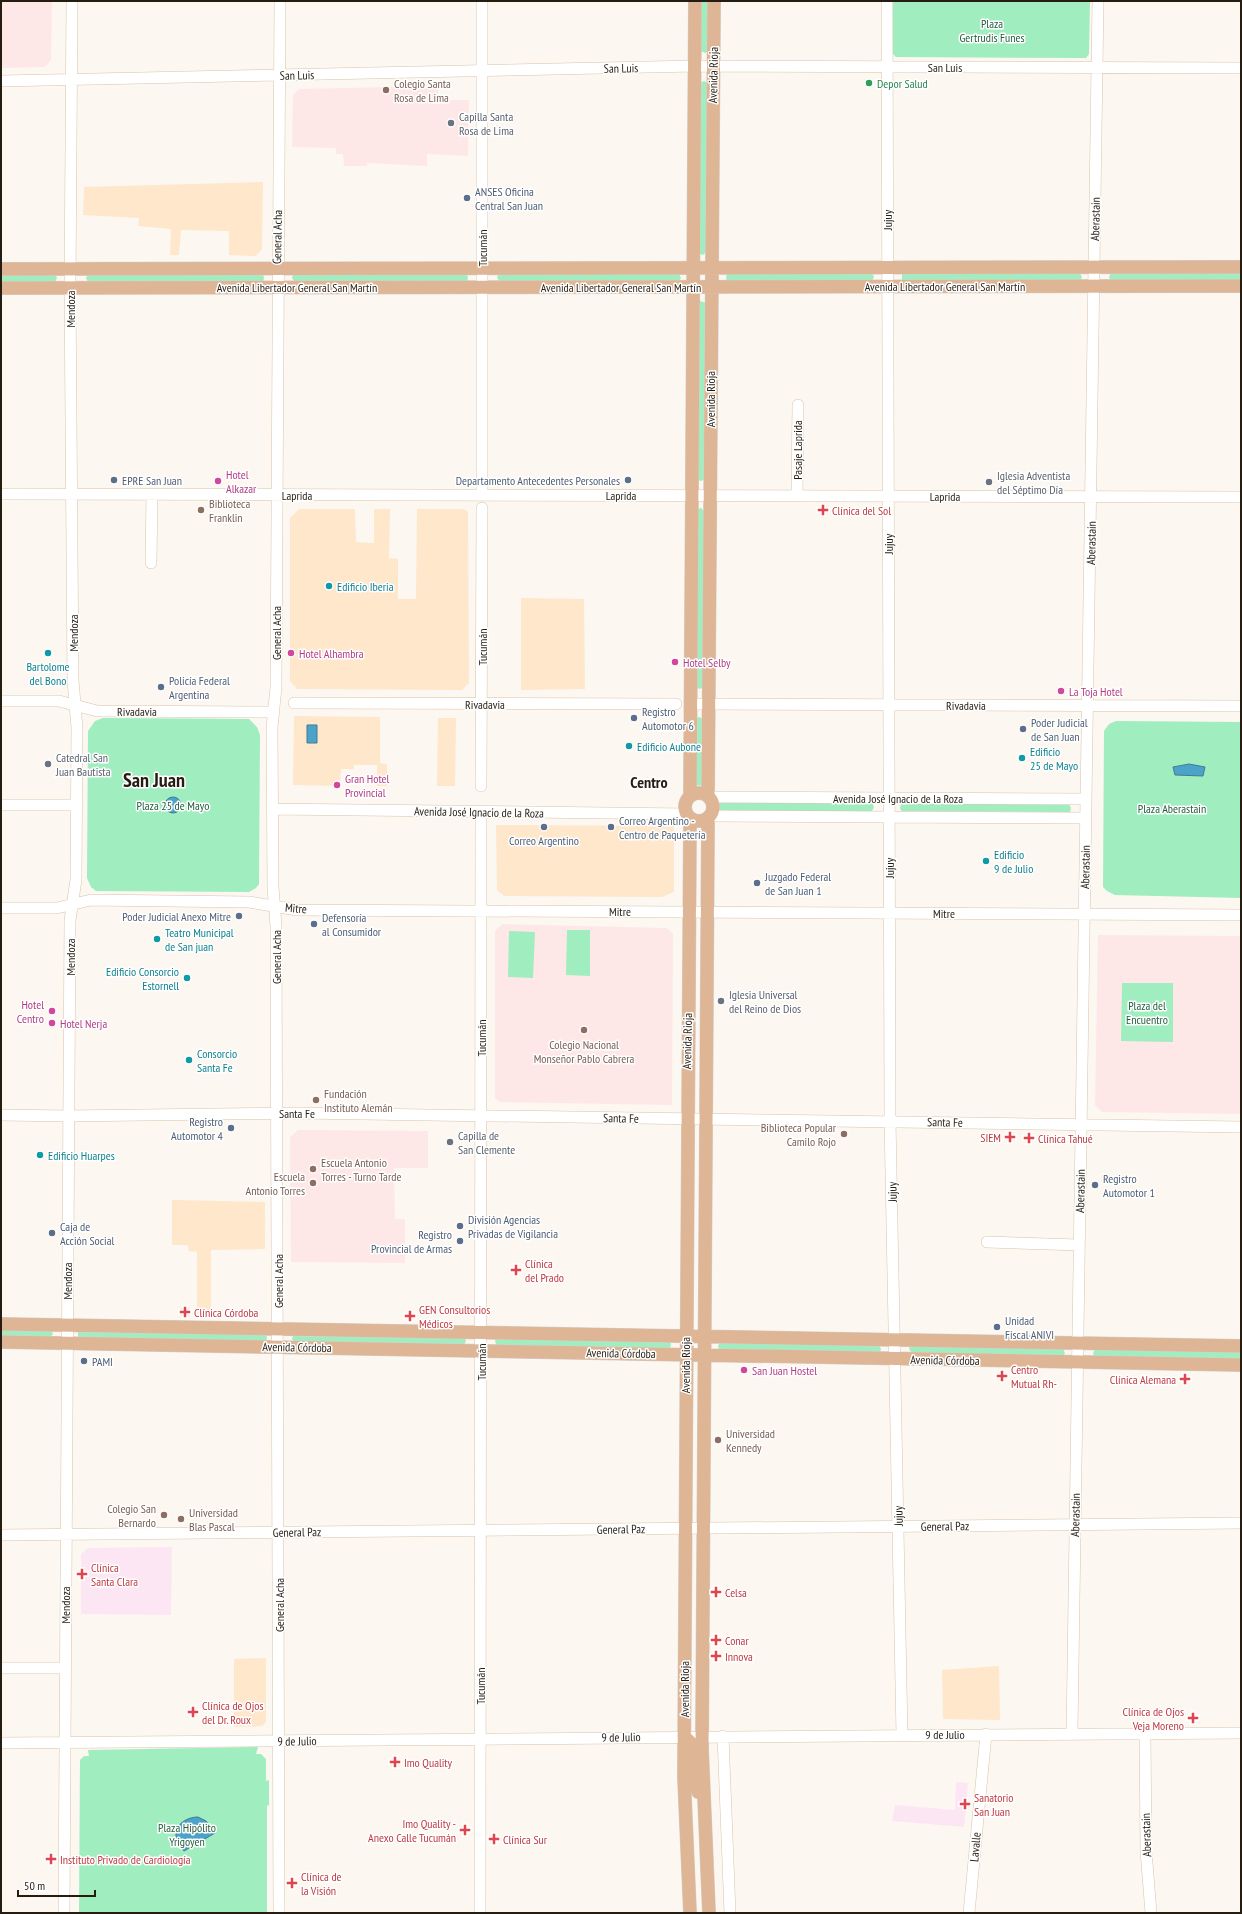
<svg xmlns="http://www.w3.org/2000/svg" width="1242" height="1914" font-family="'PT Sans Narrow',sans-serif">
<rect width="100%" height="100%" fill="#fcf7f1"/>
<path fill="#fee7cb" d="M263,182L262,249L256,256L229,255V231L181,230L179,255H170L171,229L138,226L139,218L83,215L84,187Z
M299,509H355L356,542L374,543V509H390L389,558L398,559V599H416L417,509H464L468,512L469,683L462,690L297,689L290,681V518Z
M521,598L584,599L585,689L521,690Z
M294,716L380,717V763L387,764V786H377V765H354V769H341L340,786L293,785Z
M438,718H456L455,786H437Z
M496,825L674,826V892L662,897L504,896L497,890Z
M172,1200L265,1202V1249L211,1250V1314L197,1313V1252L189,1251L188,1245H172Z
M266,1658V1722L262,1726L234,1727V1659Z
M999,1666L1000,1720L943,1719L942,1670Z"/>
<path fill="#fee8e7" d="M1,1H52L51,60L45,67L1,68Z
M438,86V100H469L468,156L427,154V166L367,163V166H344L343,154H336V148L292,147L293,95L299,89Z
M502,924L667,928L673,934L672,1105L500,1102L495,1098V931Z
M1098,935L1241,936V1114L1102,1112L1095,1105Z
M298,1130L428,1131V1168H394L395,1219H405V1263L291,1262L290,1137Z"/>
<path fill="#fde6f4" d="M172,1547L171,1615L81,1614V1554L88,1548Z
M956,1782L968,1783L964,1827L892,1821L895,1805L955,1810Z"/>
<path fill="#a0edbf" d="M701,1H708V51L705,53L701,51Z
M893,1H1090L1089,54L1086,58L896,57L893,54Z
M704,81L708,83L706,252L703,255L700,254V83Z
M727,273H872L874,277L872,281H727L726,278Z
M902,273H1080L1082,277L1080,281L902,280Z
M1111,273H1241V281H1111L1109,277Z
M1,274H55L57,278L55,282H1Z
M88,274H263L264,278L263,282H88L86,278Z
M293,274H467L468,278L467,281H294L292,278Z
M499,274H679L681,278L679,281H499L497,277Z
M700,301L706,303L705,479L701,481L698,480V303Z
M701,508L704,511L703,687L700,689L697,688L698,509Z
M699,717L703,719V786L695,785V719Z
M103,718L249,719L257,727L260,735L259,884L256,888L249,892L96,891L91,887L87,878L88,731L95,721Z
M1116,721L1241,722V898L1115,895L1107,891L1103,887L1104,731L1109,724Z
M719,803H872L874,807L872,811H719Z
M901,803L1069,804L1071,808L1070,812L902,811L900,809Z
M567,930H590V976L566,975Z
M509,931L535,932L533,978L508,977Z
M1122,983H1173V1042L1121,1041Z
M1,1329L51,1330L53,1334L50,1337L1,1336Z
M78,1332L266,1334L267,1338L266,1341L79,1338L78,1336Z
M293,1336L465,1338L466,1341L464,1345L294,1342L292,1339Z
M495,1339L670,1341L671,1345L670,1348L496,1346Z
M719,1343L879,1345L881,1349L880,1352L720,1350L718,1347Z
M910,1346L1063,1349L1065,1353L1063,1356L912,1353L909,1349Z
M1095,1349L1241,1352V1360L1094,1356L1093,1353Z
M258,1747L256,1754H261L266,1759V1781L269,1780V1806L267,1805V1913H79L80,1760L84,1756H89L88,1750Z"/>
<path fill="#4ca3ca" stroke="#407b93" d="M307,725H317V743H307Z
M1189,764L1205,767L1203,776L1175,775L1173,767Z
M165 805a8 8 0 1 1 16 0a8 8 0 1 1-16 0Z
M198,1817L206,1821L215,1833L184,1851C181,1848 178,1844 177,1840C172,1826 186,1817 198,1817Z"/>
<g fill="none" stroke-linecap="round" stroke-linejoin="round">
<g stroke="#dac4a7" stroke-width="12">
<path id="minor" d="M482,1V495
M887,1L890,1121L902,1735
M1,81L695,66L1241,68
M1,494L1241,497
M797,496L798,405
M151,563L152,495
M1,701H59L97,711L274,712
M294,703L676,704
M690,704L1241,706
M481,786L482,508
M709,797L1086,799
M1,805H76
M273,809L686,814
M710,816L1086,818
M1,908H57L91,900L249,902L297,910L1241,915
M1,1115L68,1116L298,1113L1241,1127
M987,1242L1079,1245
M1,1535L1241,1523
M1,1668H65
M1072,1733L1098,1
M1145,1733L1146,1851L1151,1913
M723,1736L730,1913
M1,1743L1241,1733
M64,1913L70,920L76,880L77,728L73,680L70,288L72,1
M279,1913L276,926L273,887L272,728L276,687L280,1
M480,1913L481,812
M969,1913L986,1734"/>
</g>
<g stroke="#d3d2d0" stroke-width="14">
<path id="major" d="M1,269L1241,267
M1,288L1241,286
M685 807a14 14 0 1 1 28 0a14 14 0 1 1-28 0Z
M690,796L695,1
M708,796L714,1
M690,818L684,1777L690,1913
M708,818L702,1749L709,1913
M1,1324L1241,1346
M1,1342L1241,1365
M684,1736L692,1744L694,1777L698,1792"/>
</g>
<use href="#minor" stroke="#fff" stroke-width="11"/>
<use href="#major" stroke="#deb595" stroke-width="13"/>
</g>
<circle fill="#2e9e5b" stroke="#fff" stroke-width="1.5" cx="869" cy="83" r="4"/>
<g fill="#8d6e63" stroke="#fff" stroke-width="1.5">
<circle cx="386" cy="90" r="4"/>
<circle cx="201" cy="510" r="4"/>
<circle cx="584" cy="1030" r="4"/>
<circle cx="316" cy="1100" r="4"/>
<circle cx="844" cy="1134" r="4"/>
<circle cx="313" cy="1169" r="4"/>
<circle cx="313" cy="1183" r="4"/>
<circle cx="718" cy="1440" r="4"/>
<circle cx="164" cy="1515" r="4"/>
<circle cx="181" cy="1519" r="4"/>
</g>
<g fill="#6b7280" stroke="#fff" stroke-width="1.5">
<circle cx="451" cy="123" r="4"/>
<circle cx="989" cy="482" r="4"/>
<circle cx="48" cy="764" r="4"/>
<circle cx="721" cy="1001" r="4"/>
<circle cx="450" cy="1142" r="4"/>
</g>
<g fill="#5c6f8a" stroke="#fff" stroke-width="1.5">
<circle cx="467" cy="198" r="4"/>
<circle cx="114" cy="480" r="4"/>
<circle cx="628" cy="480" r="4"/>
<circle cx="161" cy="687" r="4"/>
<circle cx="634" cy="718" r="4"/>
<circle cx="1023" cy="729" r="4"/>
<circle cx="544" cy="827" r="4"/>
<circle cx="611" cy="827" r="4"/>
<circle cx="757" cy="883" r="4"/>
<circle cx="239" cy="916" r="4"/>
<circle cx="314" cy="924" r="4"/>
<circle cx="231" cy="1128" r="4"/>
<circle cx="1095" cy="1185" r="4"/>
<circle cx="460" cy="1226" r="4"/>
<circle cx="52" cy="1233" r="4"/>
<circle cx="460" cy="1241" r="4"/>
<circle cx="997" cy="1327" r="4"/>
<circle cx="84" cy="1361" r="4"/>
</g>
<g fill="#d1479c" stroke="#fff" stroke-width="1.5">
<circle cx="218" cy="481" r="4"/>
<circle cx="291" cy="653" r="4"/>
<circle cx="675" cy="662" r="4"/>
<circle cx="1061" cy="691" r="4"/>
<circle cx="337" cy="785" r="4"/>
<circle cx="52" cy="1011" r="4"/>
<circle cx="52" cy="1023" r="4"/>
<circle cx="744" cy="1370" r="4"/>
</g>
<g fill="#e0444e" stroke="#fff" stroke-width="1.5">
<path d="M821 504h4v4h4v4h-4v4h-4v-4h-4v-4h4z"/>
<path d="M1008 1131h4v4h4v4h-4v4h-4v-4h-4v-4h4z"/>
<path d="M1027 1132h4v4h4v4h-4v4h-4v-4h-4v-4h4z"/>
<path d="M514 1264h4v4h4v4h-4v4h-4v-4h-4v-4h4z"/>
<path d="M183 1306h4v4h4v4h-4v4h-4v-4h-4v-4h4z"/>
<path d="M408 1310h4v4h4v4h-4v4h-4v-4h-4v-4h4z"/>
<path d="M1000 1370h4v4h4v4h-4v4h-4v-4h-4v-4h4z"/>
<path d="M1183 1373h4v4h4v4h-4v4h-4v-4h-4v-4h4z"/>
<path d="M80 1568h4v4h4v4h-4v4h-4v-4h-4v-4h4z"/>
<path d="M714 1586h4v4h4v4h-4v4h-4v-4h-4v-4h4z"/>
<path d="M714 1634h4v4h4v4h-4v4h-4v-4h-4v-4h4z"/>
<path d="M714 1650h4v4h4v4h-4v4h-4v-4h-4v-4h4z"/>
<path d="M191 1706h4v4h4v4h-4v4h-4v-4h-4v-4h4z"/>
<path d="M1191 1712h4v4h4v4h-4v4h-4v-4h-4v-4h4z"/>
<path d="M393 1756h4v4h4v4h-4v4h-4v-4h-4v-4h4z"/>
<path d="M963 1798h4v4h4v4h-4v4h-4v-4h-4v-4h4z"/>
<path d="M463 1824h4v4h4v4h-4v4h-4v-4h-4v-4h4z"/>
<path d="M492 1833h4v4h4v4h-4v4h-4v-4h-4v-4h4z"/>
<path d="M49 1853h4v4h4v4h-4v4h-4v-4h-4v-4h4z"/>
<path d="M290 1877h4v4h4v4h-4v4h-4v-4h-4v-4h4z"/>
</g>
<g fill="#0f9aa8" stroke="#fff" stroke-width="1.5">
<circle cx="329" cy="586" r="4"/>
<circle cx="48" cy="653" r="4"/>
<circle cx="629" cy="746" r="4"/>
<circle cx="1022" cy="758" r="4"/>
<circle cx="986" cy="861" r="4"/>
<circle cx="157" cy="939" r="4"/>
<circle cx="187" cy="978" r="4"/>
<circle cx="189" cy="1060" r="4"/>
<circle cx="40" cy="1155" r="4"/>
</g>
<g text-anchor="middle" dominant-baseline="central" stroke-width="3" stroke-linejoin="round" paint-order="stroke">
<g font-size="12" fill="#235c3e" stroke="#fff">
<text x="992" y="23">Plaza<tspan x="992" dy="14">Gertrudis Funes</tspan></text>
<text x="173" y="805">Plaza 25 de Mayo</text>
<text x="1172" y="808">Plaza Aberastain</text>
<text x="1147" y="1005">Plaza del<tspan x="1147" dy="14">Encuentro</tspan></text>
<text x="187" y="1827">Plaza Hipólito<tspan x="187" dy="14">Yrigoyen</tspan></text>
</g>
<g font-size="12" fill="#251d12" stroke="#fff">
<text x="945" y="67">San Luis</text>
<text transform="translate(621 68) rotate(-1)">San Luis</text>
<text transform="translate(297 75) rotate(-1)">San Luis</text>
<text transform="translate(713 75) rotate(-89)">Avenida Rioja</text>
<text transform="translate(1095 219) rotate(-89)">Aberastain</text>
<text transform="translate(887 220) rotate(-90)">Jujuy</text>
<text transform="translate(277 237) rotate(-89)">General Acha</text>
<text transform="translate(482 248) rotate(-90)">Tucumán</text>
<text x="945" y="286">Avenida Libertador General San Martín</text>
<text x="297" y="287">Avenida Libertador General San Martín</text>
<text x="621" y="287">Avenida Libertador General San Martín</text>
<text transform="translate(70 309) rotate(-90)">Mendoza</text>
<text transform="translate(710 399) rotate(-90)">Avenida Rioja</text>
<text transform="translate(797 450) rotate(-90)">Pasaje Laprida</text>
<text x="297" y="495">Laprida</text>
<text x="621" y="495">Laprida</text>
<text x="945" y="496">Laprida</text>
<text transform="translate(1091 543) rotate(-89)">Aberastain</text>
<text transform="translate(888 544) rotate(-90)">Jujuy</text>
<text transform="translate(73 633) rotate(-90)">Mendoza</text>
<text transform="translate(276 633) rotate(-90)">General Acha</text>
<text transform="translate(482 647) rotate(-90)">Tucumán</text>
<text x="485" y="704">Rivadavia</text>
<text x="966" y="705">Rivadavia</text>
<text x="137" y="711">Rivadavia</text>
<text x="898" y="798">Avenida José Ignacio de la Roza</text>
<text transform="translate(479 812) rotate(1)">Avenida José Ignacio de la Roza</text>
<text transform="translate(1085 867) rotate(-89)">Aberastain</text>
<text transform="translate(889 868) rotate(-90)">Jujuy</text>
<text transform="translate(296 908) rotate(5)">Mitre</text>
<text x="620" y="911">Mitre</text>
<text x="944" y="913">Mitre</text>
<text transform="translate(70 957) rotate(-90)">Mendoza</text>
<text transform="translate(276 957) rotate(-90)">General Acha</text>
<text transform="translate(481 1038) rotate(-90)">Tucumán</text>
<text transform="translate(687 1041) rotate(-89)">Avenida Rioja</text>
<text x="297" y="1113">Santa Fe</text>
<text transform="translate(621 1118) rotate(1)">Santa Fe</text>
<text transform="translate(945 1122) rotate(1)">Santa Fe</text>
<text transform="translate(1080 1191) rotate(-89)">Aberastain</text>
<text transform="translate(892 1192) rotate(-91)">Jujuy</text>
<text transform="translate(67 1281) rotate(-90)">Mendoza</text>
<text transform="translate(278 1281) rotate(-90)">General Acha</text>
<text transform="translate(297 1347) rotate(1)">Avenida Córdoba</text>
<text transform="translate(621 1353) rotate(1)">Avenida Córdoba</text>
<text transform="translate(945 1360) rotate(1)">Avenida Córdoba</text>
<text transform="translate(481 1362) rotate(-90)">Tucumán</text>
<text transform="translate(685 1365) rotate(-90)">Avenida Rioja</text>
<text transform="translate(1075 1515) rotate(-89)">Aberastain</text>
<text transform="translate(898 1516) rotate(-91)">Jujuy</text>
<text transform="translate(945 1526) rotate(-1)">General Paz</text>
<text transform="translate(621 1529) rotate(-1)">General Paz</text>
<text transform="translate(297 1532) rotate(-1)">General Paz</text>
<text transform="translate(65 1605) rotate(-90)">Mendoza</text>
<text transform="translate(279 1605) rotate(-90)">General Acha</text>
<text transform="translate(480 1686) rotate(-90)">Tucumán</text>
<text transform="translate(684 1689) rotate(-90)">Avenida Rioja</text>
<text x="945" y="1734">9 de Julio</text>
<text transform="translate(621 1737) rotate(-1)">9 de Julio</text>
<text transform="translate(297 1741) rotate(-1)">9 de Julio</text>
<text transform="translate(1146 1835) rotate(-92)">Aberastain</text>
<text transform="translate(975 1847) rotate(-85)">Lavalle</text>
</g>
<g font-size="12" fill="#785e54" stroke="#fff" text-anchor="start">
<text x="394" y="83">Colegio Santa<tspan x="394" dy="14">Rosa de Lima</tspan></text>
<text x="209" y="503">Biblioteca<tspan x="209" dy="14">Franklin</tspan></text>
<text x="584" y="1044" text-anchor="middle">Colegio Nacional<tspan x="584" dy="14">Monseñor Pablo Cabrera</tspan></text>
<text x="324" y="1093">Fundación<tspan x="324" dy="14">Instituto Alemán</tspan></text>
<text x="836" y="1127" text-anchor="end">Biblioteca Popular<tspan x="836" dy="14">Camilo Rojo</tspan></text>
<text x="321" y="1162">Escuela Antonio<tspan x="321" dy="14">Torres - Turno Tarde</tspan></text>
<text x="305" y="1176" text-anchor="end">Escuela<tspan x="305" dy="14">Antonio Torres</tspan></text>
<text x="726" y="1433">Universidad<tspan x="726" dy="14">Kennedy</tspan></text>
<text x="156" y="1508" text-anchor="end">Colegio San<tspan x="156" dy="14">Bernardo</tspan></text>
<text x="189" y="1512">Universidad<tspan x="189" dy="14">Blas Pascal</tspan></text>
</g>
<g font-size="12" fill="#27864d" stroke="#fff" text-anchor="start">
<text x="877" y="83">Depor Salud</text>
</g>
<g font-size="12" fill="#5b616d" stroke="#fff" text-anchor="start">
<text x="459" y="116">Capilla Santa<tspan x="459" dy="14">Rosa de Lima</tspan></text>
<text x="997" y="475">Iglesia Adventista<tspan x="997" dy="14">del Séptimo Día</tspan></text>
<text x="56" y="757">Catedral San<tspan x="56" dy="14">Juan Bautista</tspan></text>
<text x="729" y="994">Iglesia Universal<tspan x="729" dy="14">del Reino de Dios</tspan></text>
<text x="458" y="1135">Capilla de<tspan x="458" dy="14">San Clemente</tspan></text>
</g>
<g font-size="12" fill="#4e5e75" stroke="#fff" text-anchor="start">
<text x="475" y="191">ANSES Oficina<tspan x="475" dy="14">Central San Juan</tspan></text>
<text x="122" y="480">EPRE San Juan</text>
<text x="620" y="480" text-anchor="end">Departamento Antecedentes Personales</text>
<text x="169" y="680">Policía Federal<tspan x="169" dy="14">Argentina</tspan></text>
<text x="642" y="711">Registro<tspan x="642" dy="14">Automotor 6</tspan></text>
<text x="1031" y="722">Poder Judicial<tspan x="1031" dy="14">de San Juan</tspan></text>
<text x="619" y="820">Correo Argentino -<tspan x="619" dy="14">Centro de Paquetería</tspan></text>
<text x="544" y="840" text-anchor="middle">Correo Argentino</text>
<text x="765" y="876">Juzgado Federal<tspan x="765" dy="14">de San Juan 1</tspan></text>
<text x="231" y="916" text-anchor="end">Poder Judicial Anexo Mitre</text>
<text x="322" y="917">Defensoría<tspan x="322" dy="14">al Consumidor</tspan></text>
<text x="223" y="1121" text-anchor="end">Registro<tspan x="223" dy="14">Automotor 4</tspan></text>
<text x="1103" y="1178">Registro<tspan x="1103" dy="14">Automotor 1</tspan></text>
<text x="468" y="1219">División Agencias<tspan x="468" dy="14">Privadas de Vigilancia</tspan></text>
<text x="60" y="1226">Caja de<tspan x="60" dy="14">Acción Social</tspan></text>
<text x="452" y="1234" text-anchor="end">Registro<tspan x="452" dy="14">Provincial de Armas</tspan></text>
<text x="1005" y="1320">Unidad<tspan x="1005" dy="14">Fiscal ANIVI</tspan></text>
<text x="92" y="1361">PAMI</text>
</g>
<g font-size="12" fill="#b23c85" stroke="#fff" text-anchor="start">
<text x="226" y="474">Hotel<tspan x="226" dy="14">Alkazar</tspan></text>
<text x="299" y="653">Hotel Alhambra</text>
<text x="683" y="662">Hotel Selby</text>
<text x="1069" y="691">La Toja Hotel</text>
<text x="345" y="778">Gran Hotel<tspan x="345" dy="14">Provincial</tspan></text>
<text x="44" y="1004" text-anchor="end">Hotel<tspan x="44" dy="14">Centro</tspan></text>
<text x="60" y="1023">Hotel Nerja</text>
<text x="752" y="1370">San Juan Hostel</text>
</g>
<g font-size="12" fill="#be3a42" stroke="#fff" text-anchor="start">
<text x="832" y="510">Clínica del Sol</text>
<text x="1001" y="1137" text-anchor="end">SIEM</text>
<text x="1038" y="1138">Clínica Tahué</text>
<text x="525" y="1263">Clínica<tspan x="525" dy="14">del Prado</tspan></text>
<text x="419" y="1309">GEN Consultorios<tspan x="419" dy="14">Médicos</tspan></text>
<text x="194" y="1312">Clínica Córdoba</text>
<text x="1011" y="1369">Centro<tspan x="1011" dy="14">Mutual Rh-</tspan></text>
<text x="1176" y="1379" text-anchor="end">Clínica Alemana</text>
<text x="91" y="1567">Clínica<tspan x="91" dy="14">Santa Clara</tspan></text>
<text x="725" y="1592">Celsa</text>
<text x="725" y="1640">Conar</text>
<text x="725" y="1656">Innova</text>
<text x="202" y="1705">Clínica de Ojos<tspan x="202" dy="14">del Dr. Roux</tspan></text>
<text x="1184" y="1711" text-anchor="end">Clínica de Ojos<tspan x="1184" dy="14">Veja Moreno</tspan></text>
<text x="404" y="1762">Imo Quality</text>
<text x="974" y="1797">Sanatorio<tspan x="974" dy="14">San Juan</tspan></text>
<text x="456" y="1823" text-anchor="end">Imo Quality -<tspan x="456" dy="14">Anexo Calle Tucumán</tspan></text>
<text x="503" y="1839">Clínica Sur</text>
<text x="60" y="1859">Instituto Privado de Cardiología</text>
<text x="301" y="1876">Clínica de<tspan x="301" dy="14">la Visión</tspan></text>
</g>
<g font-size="12" fill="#0d838f" stroke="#fff" text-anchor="start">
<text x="337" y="586">Edificio Iberia</text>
<text x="48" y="666" text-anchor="middle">Bartolome<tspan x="48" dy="14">del Bono</tspan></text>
<text x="637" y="746">Edificio Aubone</text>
<text x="1030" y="751">Edificio<tspan x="1030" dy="14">25 de Mayo</tspan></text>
<text x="994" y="854">Edificio<tspan x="994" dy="14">9 de Julio</tspan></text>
<text x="165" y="932">Teatro Municipal<tspan x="165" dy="14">de San juan</tspan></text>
<text x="179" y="971" text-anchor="end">Edificio Consorcio<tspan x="179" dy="14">Estornell</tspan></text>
<text x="197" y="1053">Consorcio<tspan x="197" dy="14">Santa Fe</tspan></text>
<text x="48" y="1155">Edificio Huarpes</text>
</g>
<g font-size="16" font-weight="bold" fill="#251d12" stroke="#fff">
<text x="649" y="782">Centro</text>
</g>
<g font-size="20" font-weight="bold" fill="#251d12" stroke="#fff">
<text x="154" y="780">San Juan</text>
</g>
</g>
<rect width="1242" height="1914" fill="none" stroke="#251d12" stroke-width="4"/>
<path d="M18 1890v6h77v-6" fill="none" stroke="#251d12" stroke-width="2"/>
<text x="24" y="1890" font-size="12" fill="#251d12" stroke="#ffffff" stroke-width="3" paint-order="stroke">50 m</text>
</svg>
